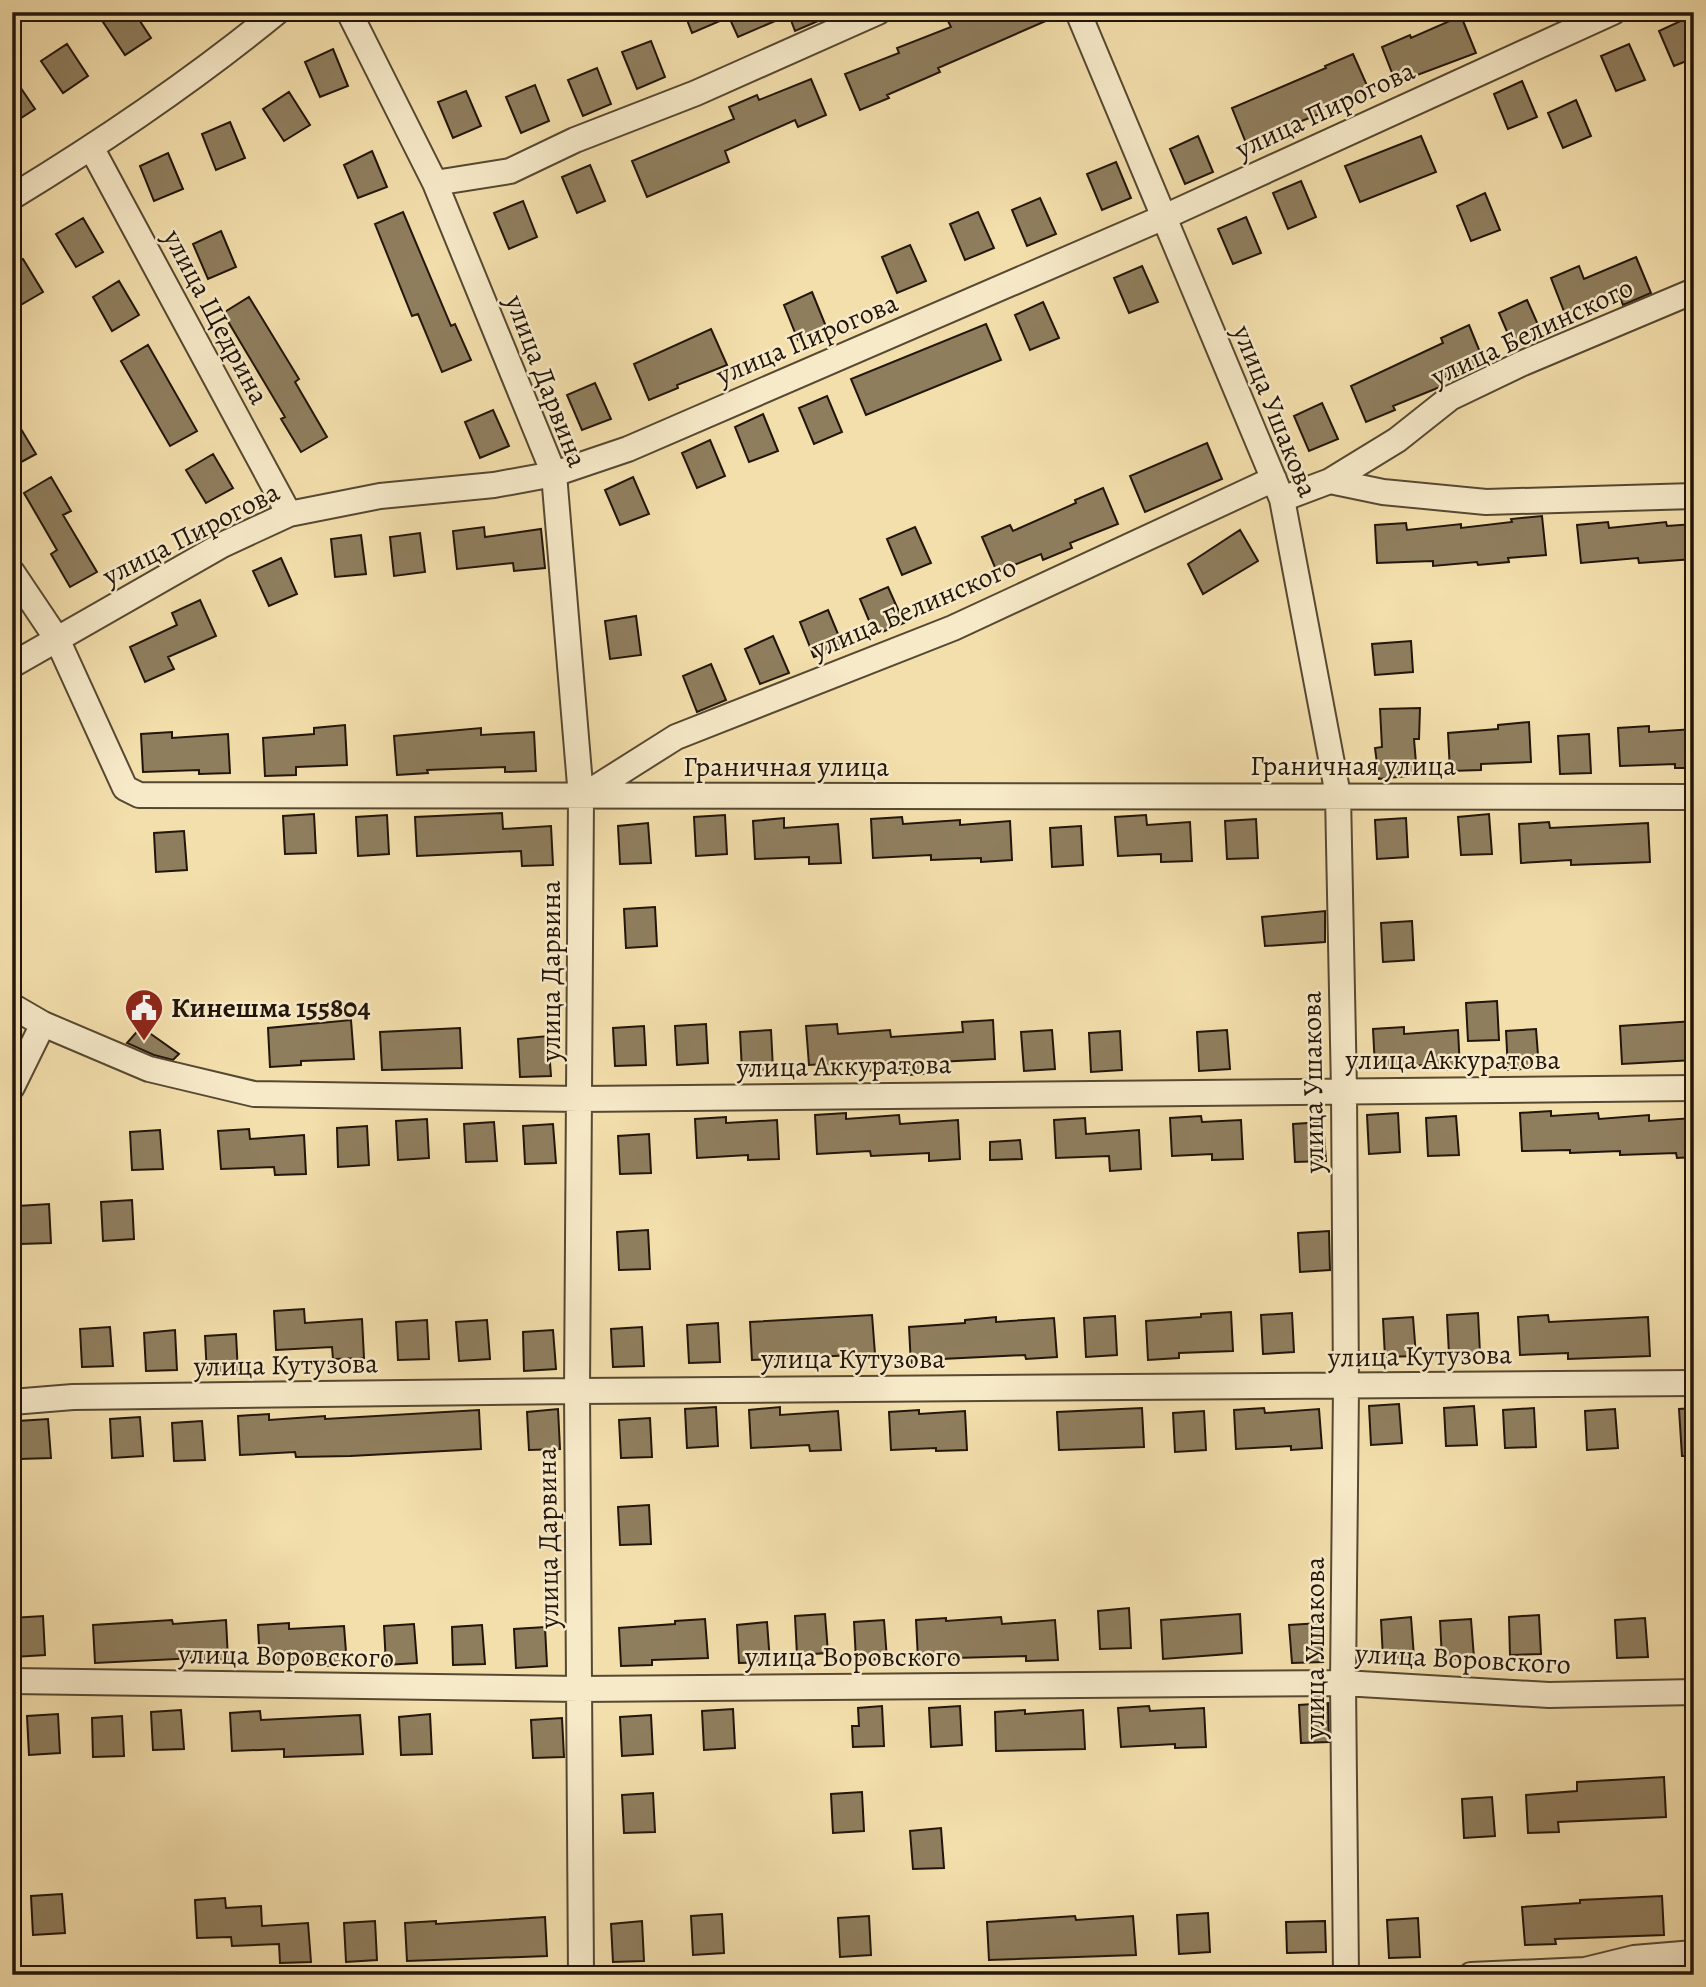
<svg xmlns="http://www.w3.org/2000/svg" width="1706" height="1987" font-family="Alegreya,serif">
<rect width="100%" height="100%" fill="#f3dfac"/>
<filter id="stains"><feTurbulence type="fractalNoise" baseFrequency=".00286" numOctaves="4"/><feColorMatrix values="0 0 0 0 .2 0 0 0 0 .09 0 0 0 0 .02 0 0 0 .5 -.17"/></filter>
<radialGradient id="worn" r=".72"><stop offset=".6" stop-color="#630" stop-opacity="0"/><stop offset="1" stop-color="#630" stop-opacity=".3"/></radialGradient>
<path fill="#8f7e5e" stroke="#22150a" stroke-width="2" d="M119,12H134L151,38L125,55L103,22Z
M684,12H839L795,31L789,15L738,37L729,17L692,33Z
M969,12L1064,13L938,68L940,72L887,95L889,98L860,110L845,74L899,53L897,48L951,27L948,21Z
M1461,16L1476,53L1396,83L1382,47L1410,35L1411,38Z
M1687,18L1694,35V58L1674,66L1659,31Z
M651,41L665,77L637,89L622,52Z
M67,44L88,76L63,93L41,61Z
M1629,44L1645,80L1616,91L1601,56Z
M333,49L348,86L320,97L305,62Z
M1353,54L1369,90L1320,110L1322,113L1246,143L1232,108L1326,68L1325,66Z
M597,68L611,104L583,116L568,80Z
M12,75L35,109L12,124Z
M811,79L826,115L798,127L795,120L725,151L729,162L647,197L632,161L734,119L729,107L757,95L759,100Z
M1522,81L1537,117L1508,129L1494,94Z
M535,85L549,121L521,133L506,97Z
M466,91L481,126L453,138L438,102Z
M289,92L310,125L284,141L263,109Z
M1576,100L1591,136L1563,148L1548,113Z
M230,122L245,158L216,170L202,134Z
M1198,136L1213,172L1185,184L1170,149Z
M1421,136L1436,172L1360,202L1345,166Z
M372,151L387,187L358,198L344,165Z
M168,153L183,189L154,201L140,166Z
M1116,162L1131,198L1102,210L1087,174Z
M590,165L605,201L577,213L562,177Z
M1301,181L1316,217L1288,229L1273,193Z
M1485,193L1500,230L1471,241L1457,206Z
M1040,198L1056,234L1027,246L1012,210Z
M523,201L537,237L509,249L494,213Z
M403,212L451,326L455,324L471,360L442,372L418,314L412,316L375,224Z
M978,212L994,248L965,260L950,224Z
M1246,217L1261,253L1233,264L1218,229Z
M83,218L103,252L76,267L56,234Z
M221,231L236,267L208,279L193,244Z
M910,245L926,281L897,293L882,257Z
M1636,257L1651,293L1623,305L1618,292L1565,314L1551,278L1579,266L1584,279Z
M23,259L43,292L12,310V265Z
M1142,266L1158,302L1129,313L1114,278Z
M119,281L139,315L112,331L93,297Z
M812,292L827,329L798,340L784,305Z
M249,297L299,379L295,382L327,437L301,452L281,419L285,417L223,313Z
M1527,300L1543,336L1514,348L1499,313Z
M1043,302L1059,338L1030,350L1015,315Z
M986,324L1001,360L866,415L851,379Z
M1469,325L1484,362L1439,380L1440,387L1393,406L1395,410L1366,422L1351,386L1443,343L1441,338Z
M711,329L727,365L677,385L678,388L649,400L634,364Z
M148,345L197,431L170,446L121,361Z
M595,383L611,419L582,430L567,395Z
M827,396L842,432L814,444L799,408Z
M1322,403L1338,439L1309,451L1294,416Z
M493,410L509,446L480,458L465,422Z
M12,414L36,454L12,467Z
M763,414L778,451L749,462L735,427Z
M710,440L725,476L697,488L682,453Z
M1207,443L1222,479L1145,512L1130,476Z
M213,454L233,488L206,503L186,470Z
M51,477L71,511L63,515L97,572L70,587L51,554L57,550L24,493Z
M633,477L649,514L620,525L605,490Z
M1103,488L1118,524L1070,543L1072,548L1043,560L1041,554L997,572L982,537L1010,525L1013,531L1076,503L1075,500Z
M1542,516L1546,555L1508,558L1509,562L1478,565L1477,562L1433,566V561L1377,563L1375,525L1406,523L1407,530L1461,524V528L1512,522L1511,519Z
M1608,522L1609,528L1666,522L1667,526L1694,524V559L1639,563L1638,558L1581,563L1577,525Z
M484,527L485,537L541,529L545,568L514,571L513,563L457,569L453,531Z
M915,527L931,563L902,575L887,539Z
M1240,530L1258,561L1203,594L1188,564Z
M420,533L425,572L394,576L390,537Z
M361,535L366,574L335,577L331,539Z
M281,558L297,594L269,606L253,571Z
M888,587L904,623L875,635L860,599Z
M200,600L216,636L168,657L174,669L145,682L130,647L177,625L172,613Z
M828,610L843,646L814,657L800,622Z
M636,616L641,655L610,659L605,621Z
M773,636L789,673L760,684L745,649Z
M1411,641L1413,672L1375,675L1372,644Z
M711,664L726,700L697,712L683,676Z
M1420,708L1419,739H1414L1417,775L1379,779L1375,748L1382,747L1380,709Z
M1529,722L1531,762L1481,764V770L1450,771L1448,733L1498,729V725Z
M345,725L347,765L296,767V775L265,776L263,738L314,734V728Z
M1649,726V732L1694,729V768H1675V764L1620,766L1618,728Z
M481,728V735L534,732L536,771L505,772V767L427,770L428,773L397,775L394,736Z
M172,732V738L228,734L230,773L199,774V770L143,772L141,734Z
M1589,734L1591,773L1560,774L1558,736Z
M502,813L503,829L551,826L553,865L522,866L521,851L417,856L415,817Z
M314,814L316,853L285,854L283,816Z
M1489,814L1492,854L1461,855L1458,817Z
M387,815L389,854L358,856L356,817Z
M725,815L727,854L696,856L694,817Z
M1146,815L1147,825L1190,822L1192,861L1161,862V854L1118,856L1115,817Z
M902,817L903,824L960,820V825L1010,821L1012,860L981,862V858L931,860V855L873,858L871,819Z
M784,818V828L838,824L841,863L809,864V857L755,859L753,821Z
M1406,818L1408,857L1377,859L1375,820Z
M1256,819L1258,858L1227,859L1225,821Z
M1549,822L1550,828L1648,823L1650,862L1571,865V860L1521,863L1519,824Z
M648,823L651,863L620,864L618,826Z
M1081,826L1083,865L1052,867L1050,828Z
M184,831L187,870L156,872L154,833Z
M655,907L657,946L626,948L624,909Z
M1325,911V942L1265,946L1262,917Z
M1412,921L1414,960L1383,962L1381,923Z
M1497,1001L1499,1040L1468,1041L1466,1003Z
M351,1020L354,1059L301,1061V1065L270,1067L268,1028Z
M993,1020L995,1059L938,1062L939,1073L908,1075V1069L862,1071L861,1062L809,1065L806,1026L837,1024L838,1034L890,1030L891,1037L963,1032L962,1022Z
M1694,1021V1060L1622,1064L1620,1026Z
M706,1024L708,1063L677,1065L675,1026Z
M644,1026L646,1065L615,1066L613,1028Z
M141,1027L179,1054L173,1060L154,1055L127,1043Z
M1404,1027V1034L1458,1030L1460,1069L1429,1070V1065L1375,1067L1373,1029Z
M460,1028L462,1068L382,1070L380,1032Z
M1536,1029L1539,1068L1508,1070L1506,1031Z
M771,1030L773,1069L742,1071L740,1032Z
M1052,1030L1055,1069L1024,1071L1021,1032Z
M1227,1030L1230,1069L1199,1071L1197,1032Z
M1120,1031L1122,1070L1091,1072L1089,1033Z
M548,1036L551,1076L520,1077L518,1039Z
M1551,1111V1116L1598,1113L1599,1119L1649,1115V1121L1694,1118V1157L1677,1158L1676,1153L1620,1155V1151L1570,1153V1150L1522,1151L1520,1113Z
M846,1113V1119L899,1115L900,1124L958,1120L960,1159L929,1161V1153L871,1156L870,1151L817,1154L815,1115Z
M1398,1113L1400,1152L1369,1154L1367,1115Z
M1201,1116L1202,1122L1241,1120L1243,1159L1212,1160V1154L1172,1156L1170,1118Z
M1456,1116L1459,1155L1428,1156L1426,1118Z
M726,1117V1123L777,1120L779,1159L748,1160V1155L697,1158L695,1119Z
M1085,1118L1086,1134L1139,1130L1141,1169L1110,1171L1109,1156L1056,1158L1054,1120Z
M427,1119L429,1158L398,1160L396,1121Z
M494,1122L497,1161L466,1162L464,1124Z
M1323,1122L1326,1161L1295,1162L1293,1124Z
M553,1124L556,1163L525,1164L523,1126Z
M367,1126L369,1165L338,1167L337,1128Z
M249,1129L250,1139L304,1135L306,1174L275,1175L274,1167L221,1169L218,1131Z
M160,1130L163,1169L132,1170L130,1132Z
M649,1134L651,1173L620,1174L618,1136Z
M1020,1140L1022,1159L990,1160V1142Z
M132,1200L134,1239L103,1241L101,1202Z
M49,1204L51,1243L20,1244L18,1206Z
M648,1230L650,1269L619,1270L617,1232Z
M1329,1231L1330,1270L1300,1272L1298,1233Z
M304,1309L305,1323L362,1319L364,1358L333,1359L332,1347L276,1350L274,1311Z
M1231,1312L1233,1351L1179,1353V1358L1148,1360L1146,1321L1201,1317V1314Z
M1292,1313L1294,1352L1263,1354L1261,1315Z
M1478,1313L1480,1353L1449,1354L1447,1315Z
M872,1315L875,1354L752,1360L750,1322Z
M1548,1315L1549,1322L1648,1317L1650,1356L1568,1359V1353L1520,1355L1518,1317Z
M1115,1316L1117,1355L1086,1357L1084,1318Z
M996,1317V1322L1054,1318L1057,1357L1026,1359L1025,1355L942,1359V1364L911,1365L909,1327L965,1323V1320Z
M1413,1317L1416,1356L1385,1357L1383,1319Z
M427,1320L429,1359L398,1360L396,1322Z
M487,1320L490,1359L459,1361L456,1322Z
M718,1323L720,1362L689,1363L687,1325Z
M110,1327L113,1366L82,1367L80,1329Z
M642,1327L644,1366L613,1367L611,1329Z
M175,1330L177,1370L146,1371L144,1333Z
M553,1330L556,1369L524,1371L523,1332Z
M236,1334L238,1373L207,1375L205,1336Z
M1399,1404L1402,1443L1371,1445L1369,1406Z
M1474,1406L1477,1445L1446,1446L1444,1408Z
M716,1407L718,1446L687,1448L685,1409Z
M780,1407V1415L838,1411L841,1450L810,1451L809,1445L751,1448L749,1410Z
M1142,1408L1144,1447L1059,1450L1057,1412Z
M1264,1408L1265,1413L1319,1409L1322,1448L1291,1450V1446L1236,1449L1234,1410Z
M1534,1408L1536,1447L1505,1448L1503,1410Z
M1694,1408V1456H1682L1679,1409Z
M558,1409L560,1449L529,1450L527,1412Z
M1615,1409L1618,1448L1587,1450L1585,1411Z
M479,1410L481,1449L350,1456L296,1457L295,1452L240,1455L238,1416L269,1414V1420L325,1416V1419Z
M919,1410V1414L965,1411L967,1450L936,1451V1448L891,1450L889,1412Z
M1204,1411L1206,1450L1175,1452L1173,1413Z
M140,1417L143,1456L112,1458L110,1419Z
M650,1418L652,1457L621,1458L619,1420Z
M48,1419L51,1458L20,1459L18,1421Z
M202,1421L205,1460L174,1461L172,1423Z
M649,1505L651,1544L620,1545L618,1507Z
M1129,1608L1131,1648L1100,1649L1098,1611Z
M825,1614L828,1653L797,1655L795,1616Z
M1240,1614L1242,1653L1163,1659L1161,1620Z
M1539,1615L1541,1654L1510,1655L1509,1617Z
M43,1616L45,1655L14,1657L12,1618Z
M1001,1617L1002,1624L1055,1620L1058,1660L1026,1661V1656L918,1659L916,1620L946,1618V1621Z
M1411,1617L1414,1657L1383,1658L1381,1620Z
M1645,1618L1648,1657L1617,1658L1615,1620Z
M705,1619L708,1658L652,1660V1665L621,1666L619,1628L675,1624V1621Z
M1471,1619L1474,1658L1442,1659L1440,1621Z
M172,1620L173,1624L226,1620L228,1659L197,1661V1658L95,1663L93,1625Z
M884,1620L887,1659L856,1660L854,1622Z
M767,1622L770,1662L739,1663L737,1625Z
M289,1623V1629L344,1626L347,1665L316,1666L315,1661L260,1663L258,1625Z
M1320,1623L1323,1662L1292,1663L1289,1625Z
M414,1624L417,1663L386,1665L384,1626Z
M482,1625L485,1664L453,1665L452,1627Z
M545,1627L547,1666L516,1668L514,1629Z
M1328,1703L1329,1742L1301,1743L1299,1705Z
M882,1706L884,1746L853,1747L852,1726H859L858,1708Z
M960,1706L962,1745L931,1747L929,1708Z
M1149,1706L1150,1711L1204,1708L1206,1747L1175,1748V1744L1121,1747L1118,1708Z
M733,1709L735,1748L704,1750L702,1711Z
M181,1710L184,1749L153,1750L151,1712Z
M1025,1710V1714L1083,1710L1085,1749L996,1751L995,1712Z
M260,1711L261,1720L360,1715L363,1754L284,1757V1749L232,1751L230,1713Z
M58,1714L60,1753L29,1755L27,1716Z
M430,1714L432,1754L401,1755L399,1717Z
M651,1715L653,1754L622,1756L620,1717Z
M122,1716L124,1756L93,1757L92,1718Z
M562,1718L564,1757L533,1758L531,1720Z
M1664,1777L1666,1817L1558,1822L1559,1832L1528,1833L1526,1795L1577,1791V1782Z
M862,1792L864,1831L833,1833L831,1794Z
M653,1793L655,1832L624,1833L622,1795Z
M1492,1797L1495,1836L1464,1838L1462,1799Z
M941,1828L944,1868L913,1869L910,1831Z
M62,1894L65,1933L33,1935L31,1896Z
M1662,1896L1664,1935L1555,1939L1556,1944L1525,1945L1522,1907L1580,1903V1900Z
M225,1898L226,1908L261,1906L262,1926L308,1923L311,1962L280,1963L279,1944L232,1946L231,1937L197,1938L195,1900Z
M1208,1913L1210,1952L1179,1954L1177,1915Z
M722,1914L724,1953L693,1955L691,1916Z
M869,1916L871,1955L840,1957L838,1918Z
M1075,1916L1076,1920L1133,1916L1136,1955L989,1960L987,1922Z
M545,1917L547,1956L407,1961L405,1923L436,1921V1924Z
M1418,1918L1420,1957L1389,1958L1387,1920Z
M375,1921L377,1960L346,1962L344,1923Z
M642,1921L644,1961L613,1962L611,1924Z
M1325,1921L1326,1952L1287,1953L1286,1922Z"/>
<g fill="none" stroke-linecap="round" stroke-linejoin="round">
<g stroke="#564832" stroke-width="28">
<path id="minor" d="M349,12L435,183L554,474L581,797L577,1391L581,1975
M1078,12L1282,499L1338,795L1344,1090L1346,1387L1343,1683L1346,1975
M92,149L289,514
M435,183L510,171L575,140L696,93L878,12
M12,197C104,141 194,80 277,12
M1330,481L1383,492L1486,502L1694,496
M1282,499L1330,481L1397,440L1450,398L1523,363L1694,291
M12,572L57,639L125,788L139,795L1694,797
M12,665L222,545L289,514L380,496L494,485L554,474L628,449L1162,218L1613,12
M581,797L676,737L953,628L1274,479
M12,1006L43,1024L149,1069L254,1094L580,1099L1694,1088
M12,1087L43,1024
M12,1402L73,1397L577,1391L1694,1383
M12,1681L579,1689L1343,1683L1549,1695L1694,1692
M1471,1975L1585,1970L1634,1958L1694,1953"/>
</g>
<use href="#minor" stroke="#f7eac9" stroke-width="24"/>
</g>
<defs>
<g id="civic-pin" transform="scale(2.0125)"><path d="M0 17L-7.5 6A9.5 9.5 0 1 1 7.5 6Z" fill="#8f2418" stroke="#f7eac9"/><path d="M-.6-6.5H3V-4.5H.6V-3L4-1V1h2V6H-6V1h2V-1L-.6-3ZM-1.2 2.5V6h2.4V2.5Z" fill="#fff"/></g>
</defs>
<g fill-rule="evenodd">
<use href="#civic-pin" x="144" y="1008"/>
</g>
<g text-anchor="middle" dominant-baseline="central" stroke-width="5" stroke-linejoin="round" paint-order="stroke">
<g font-size="28" fill="#22150a" stroke="#f7eac9">
<text transform="translate(1325 110) rotate(-25)">улица Пирогова</text>
<text transform="translate(216 317) rotate(62)">улица Щедрина</text>
<text transform="translate(1532 332) rotate(-25)">улица Белинского</text>
<text transform="translate(807 339) rotate(-23)">улица Пирогова</text>
<text transform="translate(546 381) rotate(69)">улица Дарвина</text>
<text transform="translate(1275 411) rotate(68)">улица Ушакова</text>
<text transform="translate(191 534) rotate(-27)">улица Пирогова</text>
<text transform="translate(914 608) rotate(-23)">улица Белинского</text>
<text x="1353" y="766">Граничная улица</text>
<text x="786" y="767">Граничная улица</text>
<text transform="translate(551 971) rotate(-90)">улица Дарвина</text>
<text x="1453" y="1060">улица Аккуратова</text>
<text transform="translate(844 1066) rotate(-1)">улица Аккуратова</text>
<text transform="translate(1313 1082) rotate(-91)">улица Ушакова</text>
<text transform="translate(1420 1356) rotate(-1)">улица Кутузова</text>
<text x="853" y="1359">улица Кутузова</text>
<text transform="translate(286 1365) rotate(-1)">улица Кутузова</text>
<text transform="translate(548 1538) rotate(-91)">улица Дарвина</text>
<text transform="translate(1315 1648) rotate(-90)">улица Ушакова</text>
<text transform="translate(286 1656) rotate(1)">улица Воровского</text>
<text x="853" y="1657">улица Воровского</text>
<text transform="translate(1463 1659) rotate(3)">улица Воровского</text>
</g>
<g font-size="28" font-weight="bold" fill="#22150a" stroke="#f7eac9" text-anchor="start">
<text x="171" y="1008">Кинешма 155804</text>
</g>
</g>
<rect width="1706" height="1987" fill="none" stroke="#f3dfac" stroke-width="42"/>
<rect x="14" y="14" width="1678" height="1959" fill="none" stroke="#22150a" stroke-width="3.5"/>
<rect x="21" y="21" width="1664" height="1945" fill="none" stroke="#22150a" stroke-width="2"/>
<rect width="100%" height="100%" filter="url(#stains)"/>
<rect width="100%" height="100%" fill="url(#worn)"/>
</svg>
